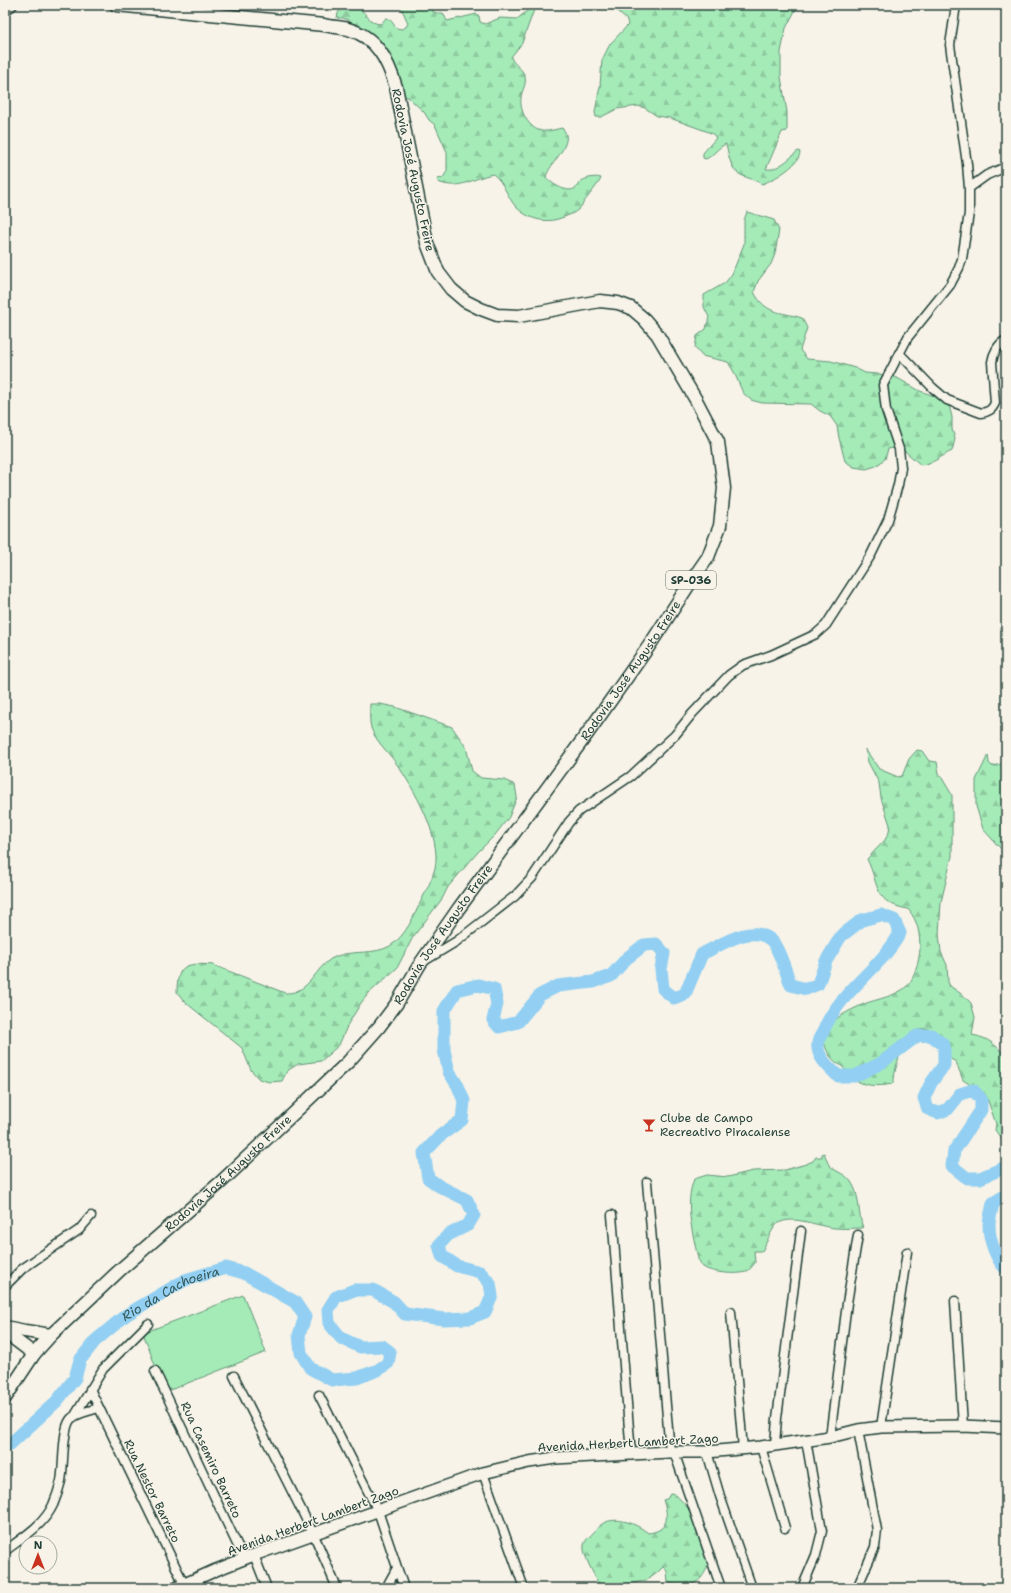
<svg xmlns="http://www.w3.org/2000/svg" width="1011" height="1593" font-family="'Shantell Sans',sans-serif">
<defs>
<pattern id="forest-firs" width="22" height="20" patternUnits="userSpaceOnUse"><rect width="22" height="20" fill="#a5ebb8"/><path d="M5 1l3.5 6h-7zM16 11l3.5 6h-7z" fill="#8eca9f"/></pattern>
</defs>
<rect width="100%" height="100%" fill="#f7f3e8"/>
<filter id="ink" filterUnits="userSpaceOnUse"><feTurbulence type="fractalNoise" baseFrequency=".025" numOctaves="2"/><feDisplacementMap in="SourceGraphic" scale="8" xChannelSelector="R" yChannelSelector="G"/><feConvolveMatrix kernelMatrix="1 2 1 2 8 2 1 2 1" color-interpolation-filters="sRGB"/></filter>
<g filter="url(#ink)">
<path fill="#a5ebb8" stroke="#629476" d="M243,1295L266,1352L165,1392L143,1333Z"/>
<path fill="url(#forest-firs)" stroke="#629476" d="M400,5H427V7L436,13H443L447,21L477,14L479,16L480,22L485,24L500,18L517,19L531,8L535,7L522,43L511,57C513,65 523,68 525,77C527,85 521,91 521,98C519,112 531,133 546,131C551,131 557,129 562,128C577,142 549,163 546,177C550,183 566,193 574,189C577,188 578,184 580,182C585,178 595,176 601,178C600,183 586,198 582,205C577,213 569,215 561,218C545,224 528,219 516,207C507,197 504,182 493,174C472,178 460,191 438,182L437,179L443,178L447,171V152L435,125L429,120L424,112L408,97H405L400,99L396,96L379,63L367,44L354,30L348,20L343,18H337L338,13L342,8C346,7 351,5 355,6C366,10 368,24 381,24L386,18C391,18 393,24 396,28L402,29L406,27L408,23Z
M613,5H798L786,28L781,52V77L787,112V131L782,132L766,169C777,171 790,158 798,151L800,152C800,165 773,180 762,184C755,179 749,179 741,175C730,170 729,155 726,144C718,147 714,155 706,159L703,158V153L716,138L713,134L706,131L670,118L657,116L645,108L638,106L617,109L601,117H596L595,112L600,86L602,60L610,44L628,25L627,20L619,13Z
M747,212L774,220L779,230L775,254L771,264L758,281L754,292C766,315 780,311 802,318L807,328L800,350L807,359L831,361L855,368L865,373L889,375L899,379L920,391L940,398L949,405L952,417V429L955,439L952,451C939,457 935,463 921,465L900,447L888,449L885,459L876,466L866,469L854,467L845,461L839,438L837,426L830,416L820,411L811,404L762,403L751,400L743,393L734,372L728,362L702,356L695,348L697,336L706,329L709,317L704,307V295L725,283L732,274L744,244V220Z
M370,704H380L395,707L452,727L466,747L472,771L481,778L504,780L515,785L517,797L509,817L495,835L478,852L448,887L442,899L413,937L397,968L368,994L361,1003L348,1024L339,1045L321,1061L298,1064L287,1071L282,1081L269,1082L259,1079L251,1070L242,1048L185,1002L177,992C177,963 187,963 213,965L285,993C288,993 293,993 297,991C313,985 319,962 337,956C354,950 374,955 390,946C405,937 414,916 421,901C426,891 432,880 435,868C442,837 413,787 396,763C388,752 375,740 371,728C369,720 370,712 370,704Z
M865,749L879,769L898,777L902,776L909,759L917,750L922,751L929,761L937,762L939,773L952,795V856L941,902L939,934L941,952L947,965L948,982L950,986L964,996L971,1003L975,1017L972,1035C989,1038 994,1044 1006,1056V1145L995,1130L996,1124L987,1098L978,1090L963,1080L956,1062L946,1056C944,1046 938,1031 928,1029C907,1025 898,1058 895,1072C894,1077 895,1080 892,1084C878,1087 864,1086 851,1079C846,1065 837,1066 830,1056C825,1049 824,1040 821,1033C832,1019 848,1011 864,1004C877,999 897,996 907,986C915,978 919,961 920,949C920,934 918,921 908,909C873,903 880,886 867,859L885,840L889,832L890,825L881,798L879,783L868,762Z
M988,755L989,763L992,766L1006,763V859L1001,849L983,829L976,806V780Z
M824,1153C826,1157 827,1162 829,1165C836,1173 847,1173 853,1185C860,1198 858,1214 863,1228C854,1228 844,1229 835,1228C818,1227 789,1212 775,1226C770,1233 766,1244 762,1251H754L755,1263C752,1266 750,1270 746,1272C737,1275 711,1273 703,1267C701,1265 700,1262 698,1259C693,1233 684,1205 694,1179L707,1175L728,1177L753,1171L785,1170L806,1164L813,1161L816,1157H822V1154Z
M674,1493C686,1506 697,1513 697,1531L703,1538L710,1561C704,1575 700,1585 684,1585C678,1585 673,1585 668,1582L667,1571L663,1567C647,1584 638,1582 617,1585L614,1588L601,1586L598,1583C594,1574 582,1554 584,1545C585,1540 590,1536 593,1533C596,1530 599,1526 602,1524C616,1515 637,1524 648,1533C669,1531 669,1516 663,1500L667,1499L670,1494Z"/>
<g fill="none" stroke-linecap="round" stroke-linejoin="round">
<g stroke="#92cff2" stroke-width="13">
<path d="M1006,1195L993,1203C992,1210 989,1218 989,1225C989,1240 996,1259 1006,1269"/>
<path id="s1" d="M5,1446H8L57,1401L75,1378L80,1360L95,1341L126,1315L185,1280L226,1268L244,1273L295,1302L305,1317L299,1335L301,1353L310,1368L332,1380L357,1378L378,1370L388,1363L390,1352L382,1346L360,1347L341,1338L329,1323L328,1310L336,1297L354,1290H373L394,1302L405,1314L444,1319L470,1318L485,1312L492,1296L490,1283L480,1272L457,1266L442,1256L439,1245L448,1235L468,1225L474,1215L467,1200L439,1186L428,1178L424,1153L441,1135L462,1120L464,1101L458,1086L449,1072L444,1050V1011L457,990L478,985L494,989L497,1004L493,1020L499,1027L518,1022L540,995L558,986L593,982L611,976L627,958L644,945L656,944L664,953L661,969L663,989L674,998L685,994L702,954C721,945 751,923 771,940C778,946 787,975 791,985L806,989L818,984L826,961L841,936L862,920L881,915L894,920L900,933C880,970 838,992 823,1032C821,1035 818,1040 818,1043C816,1057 830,1068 838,1076H855L881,1063L917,1036L931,1035L944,1045V1065L931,1083L924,1098L928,1109L938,1113L948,1109L960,1094L973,1090L981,1099V1110L954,1151L952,1166L967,1178H980L1006,1167"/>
</g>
<g stroke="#1f3d34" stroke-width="11">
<path id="street" d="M5,11L13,5
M969,188L987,175L1006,167
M899,353L933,388L947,400L981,413C988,412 992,410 995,403L992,362C993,354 998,344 1006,340
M424,961L457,941L515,896L532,878L569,822L579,811L631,776L675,735L692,714L729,675L743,665L771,655L816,634L826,625L871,555L888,520L898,485L901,468L899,449L886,410L883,385L908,337L950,285L959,268L962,259L969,213V188L967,164L950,45L956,5
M647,1182L670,1452
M612,1215L631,1454
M5,1286L22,1269L79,1230L91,1216
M955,1301L963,1426
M731,1312L743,1449
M155,1371L244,1559
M234,1376L314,1535L337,1588
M90,1389L184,1584
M319,1395L378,1511L404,1588
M74,1417L103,1369L148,1324
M881,1427L907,1252
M830,1437L847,1303L858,1235
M775,1445L777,1418L801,1231
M761,1447L785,1528
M674,1452L721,1588
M707,1452L720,1496L752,1588
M483,1473L524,1588
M5,1551C23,1537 43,1526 53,1505C56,1498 59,1489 61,1481C64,1466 62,1431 70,1420C75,1413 90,1411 98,1408
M254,1555L267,1588
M386,1588L397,1568
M802,1588L816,1555L822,1531L806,1440
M857,1588L875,1547L877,1530L858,1430"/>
</g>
<g stroke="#1f3d34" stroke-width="14">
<path id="secondary" d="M176,1588L216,1570L254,1555L483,1473L529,1462L555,1458L670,1452H707L761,1447L830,1437L858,1430L881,1427L963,1426L1006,1428"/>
</g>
<g stroke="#1f3d34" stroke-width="15">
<g id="primary">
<path d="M5,1327L25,1331L51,1335"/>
<path d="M5,1332L34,1354"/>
<path id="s2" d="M5,1398L34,1354L51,1335L121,1269L221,1182L348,1062L379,1027L397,1003L420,964L459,908L587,734L651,643L690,583L708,557L720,526L724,488L718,442L696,400L657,334L644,319L631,308L618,303L600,301L519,316L497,315L481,309L465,301L451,289L438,272L427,243L396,87C388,61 377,37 348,29C340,27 332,27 324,25L116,5"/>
</g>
</g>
<use href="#street" stroke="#f7f3e8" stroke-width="8"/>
<use href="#secondary" stroke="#f7f3e8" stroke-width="11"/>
<use href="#primary" stroke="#f7f3e8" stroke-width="12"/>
</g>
</g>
<defs>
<g id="bar-bare" transform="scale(1.08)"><path d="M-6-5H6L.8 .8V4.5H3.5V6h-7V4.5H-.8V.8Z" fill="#c8321e" stroke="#f7f3e8" stroke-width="2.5" paint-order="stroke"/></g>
</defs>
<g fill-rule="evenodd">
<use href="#bar-bare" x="649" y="1125"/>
</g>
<g text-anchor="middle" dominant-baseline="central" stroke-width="3" stroke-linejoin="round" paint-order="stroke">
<rect fill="#f7f3e8" stroke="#60746a" stroke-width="1" x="666" y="571" width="50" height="18" rx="3"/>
<g font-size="11" font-weight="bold" fill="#1f3d34">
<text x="691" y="580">SP-036</text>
</g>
<g font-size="12" fill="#1f3d34" stroke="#f7f3e8">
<text transform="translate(413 170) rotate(78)">Rodovia José Augusto Freire</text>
<text stroke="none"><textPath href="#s2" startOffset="965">Rodovia José Augusto Freire</textPath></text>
<text stroke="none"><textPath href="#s2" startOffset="641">Rodovia José Augusto Freire</textPath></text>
<text stroke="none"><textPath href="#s2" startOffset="318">Rodovia José Augusto Freire</textPath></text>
<text transform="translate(628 1443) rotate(-3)">Avenida Herbert Lambert Zago</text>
<text transform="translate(211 1460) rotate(65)">Rua Casemiro Barreto</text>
<text transform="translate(152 1491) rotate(64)">Rua Nestor Barreto</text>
<text transform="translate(313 1521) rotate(-20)">Avenida Herbert Lambert Zago</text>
</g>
<g font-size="12" fill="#1f3d34" stroke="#f7f3e8" text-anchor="start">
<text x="660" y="1118">Clube de Campo<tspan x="660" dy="14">Recreativo Piracaiense</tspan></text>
</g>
<g font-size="13" font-style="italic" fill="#365a5a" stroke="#f7f3e8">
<text stroke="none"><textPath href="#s1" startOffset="232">Rio da Cachoeira</textPath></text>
</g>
</g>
<rect width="1011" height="1593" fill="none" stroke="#f7f3e8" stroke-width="20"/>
<rect x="10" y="10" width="991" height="1573" fill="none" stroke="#1f3d34" stroke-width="1.5" filter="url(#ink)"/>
<g transform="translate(38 1555)"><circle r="19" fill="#f7f3e8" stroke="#a1aaa0"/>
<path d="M0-3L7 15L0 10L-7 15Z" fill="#c8321e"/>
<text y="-6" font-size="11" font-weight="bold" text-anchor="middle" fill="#1f3d34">N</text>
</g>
</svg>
